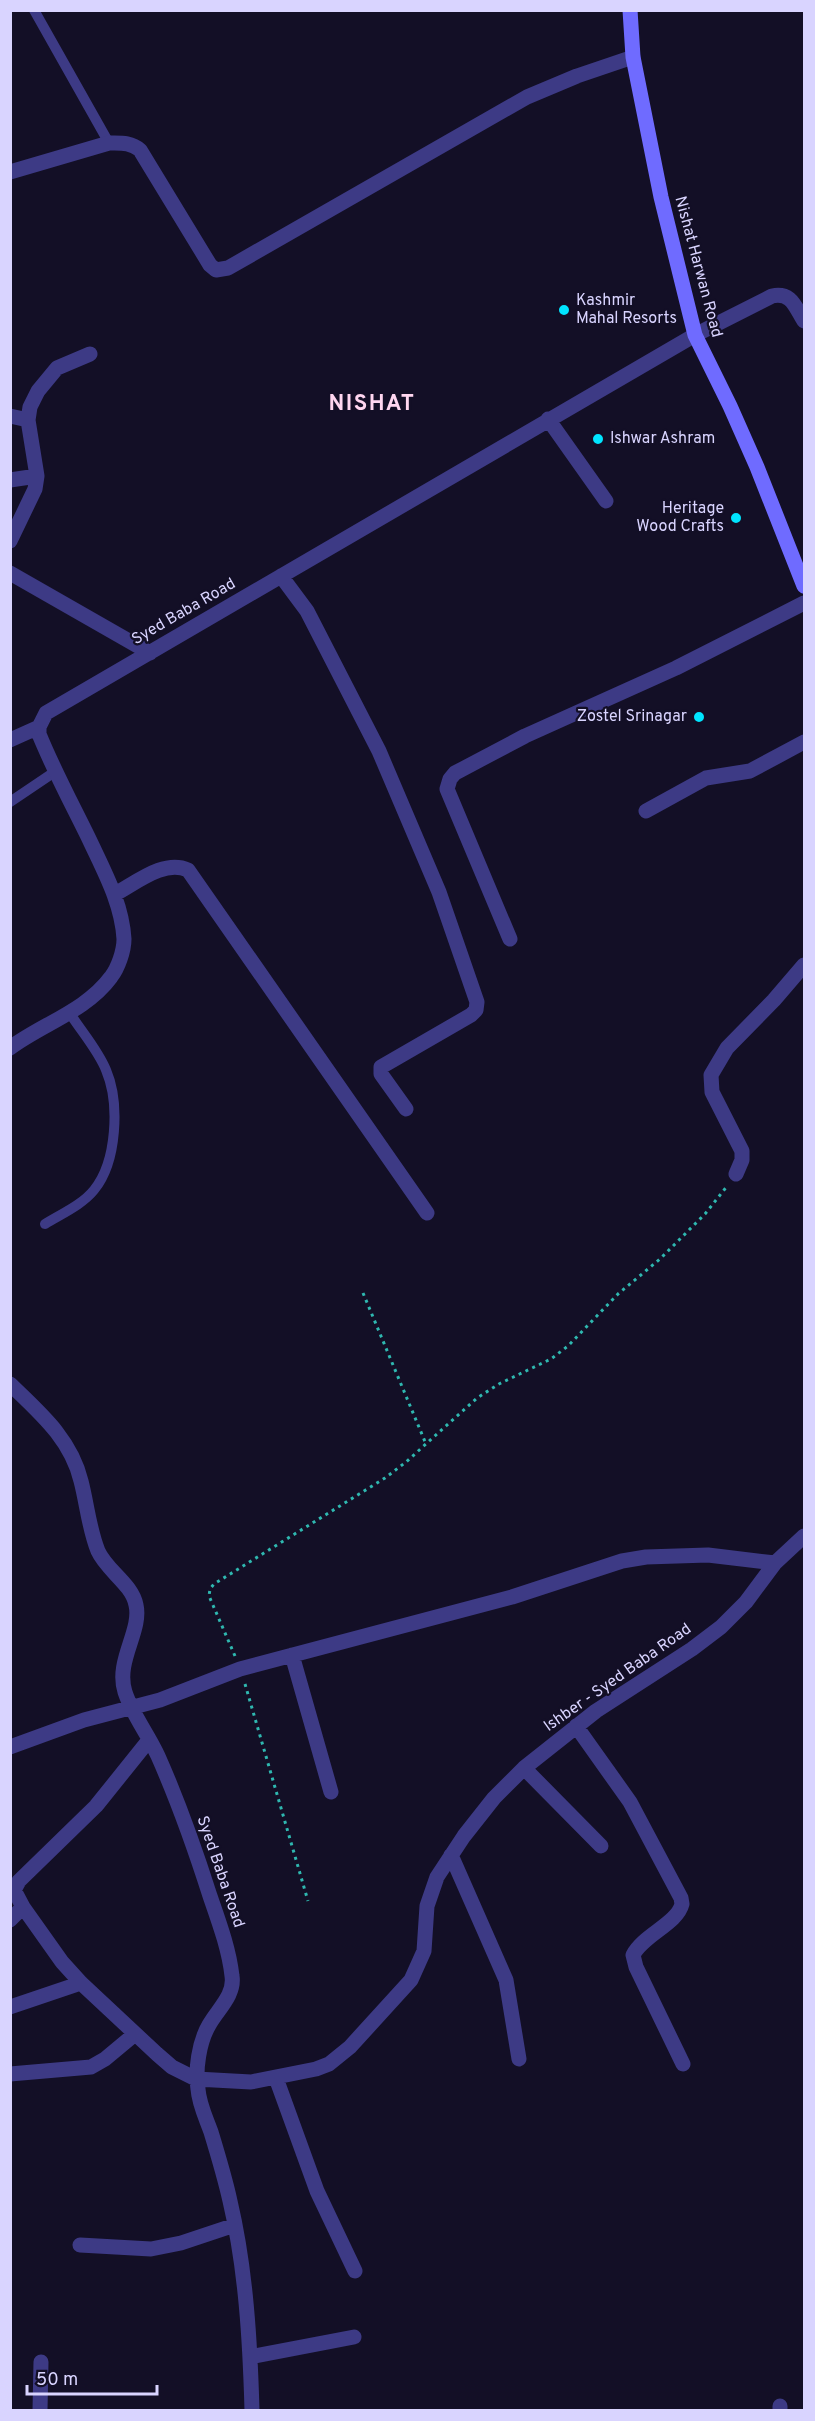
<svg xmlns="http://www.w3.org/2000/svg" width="815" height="2421" font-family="Overpass,sans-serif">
<rect width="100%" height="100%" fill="#130f26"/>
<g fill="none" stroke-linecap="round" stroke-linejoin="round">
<path stroke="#2fb8b0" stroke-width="3" stroke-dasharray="3 4.5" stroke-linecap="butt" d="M363,1293L426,1444
M235,1656L209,1596L210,1589L214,1584L385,1478L406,1462L477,1398L499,1384L551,1359L568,1346L618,1294L660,1259L705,1214L728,1185
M245,1684L308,1901"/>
<path stroke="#3d3a85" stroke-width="10" d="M34,10L109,143
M10,802L56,771
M45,1224C61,1214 82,1205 94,1190C117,1162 120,1103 106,1070C98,1050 81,1031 69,1012"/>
<path stroke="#3d3a85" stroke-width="15" d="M10,172L109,143C121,143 131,142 140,150L210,265L216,270L228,268L527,97L577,76L633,57
M10,416L28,420
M548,419L606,501
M10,480L37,476
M10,541L35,489L37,476L28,420L30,407L38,391L57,368L90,354
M10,573L150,653
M281,576L307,611L379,751L439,892L477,1002L476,1010L471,1015L381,1067V1074L406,1109
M10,740L39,727
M646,811L706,778L750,771L804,742
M115,894C136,883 164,859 188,870L427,1213
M510,939L447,789L450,779L455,773L525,736L676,668L804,603
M10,1048C42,1024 86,1011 111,977C118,968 124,951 124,939C122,904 105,873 90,841C73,806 54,771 39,734V727L46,713L695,335L772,296C792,292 795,307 804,321
M736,1174L742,1160V1151L712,1092L711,1075L727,1048L774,1000L804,965
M10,1384C40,1413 71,1439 81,1481C87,1504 89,1529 98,1551C107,1571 132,1584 136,1605C142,1631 115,1661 125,1692C132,1714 148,1734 158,1756C178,1801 195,1849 210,1896C219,1922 229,1949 232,1976C235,1995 218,2009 209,2025C199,2042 195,2070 198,2089C199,2104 206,2118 211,2132C218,2155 225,2178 230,2201C246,2269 250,2341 252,2410
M292,1655L331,1792
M576,1726L630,1802L681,1898L682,1904C677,1924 643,1935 633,1955L636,1967L683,2064
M10,1747L84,1720L160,1700L240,1669L512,1597L622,1561L646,1557L708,1555L775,1563
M524,1768L601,1846
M451,1855L506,1980L519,2059
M23,1907L62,1962L81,1983L157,2054L172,2067L196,2079L251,2082L316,2069L329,2064L350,2047L411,1980L424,1951L427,1906L437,1877L464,1836L494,1798L524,1768L596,1711L692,1649L721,1627L746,1602L775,1563L804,1536
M10,1920L23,1907L14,1890L19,1881L96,1806L149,1740
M10,2007L81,1983
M10,2074L91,2067L105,2059L135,2034
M276,2078L317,2191L355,2271
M80,2245L151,2249L181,2243L235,2225
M250,2357L354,2337
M780,2406V2410
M40,2410L41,2362"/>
<path stroke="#6f6bff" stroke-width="15" d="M630,10L633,57L661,197L695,335L730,406L757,467L804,586"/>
</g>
<g fill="#00e5ff" stroke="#130f26" stroke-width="2">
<circle cx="564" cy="310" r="6"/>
<circle cx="598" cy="439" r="6"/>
<circle cx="736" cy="518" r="6"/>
<circle cx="699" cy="717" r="6"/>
</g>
<g text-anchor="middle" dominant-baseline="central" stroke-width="4.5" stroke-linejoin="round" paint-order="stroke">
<g font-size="16" fill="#d9d4ff" stroke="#130f26">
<text transform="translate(698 267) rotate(75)">Nishat Harwan Road</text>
<text transform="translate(184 612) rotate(-30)">Syed Baba Road</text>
<text transform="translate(618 1678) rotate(-35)">Ishber - Syed Baba Road</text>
<text transform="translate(220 1872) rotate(71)">Syed Baba Road</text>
</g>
<g font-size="16" fill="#d9d4ff" stroke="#130f26" text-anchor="start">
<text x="576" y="301">Kashmir<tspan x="576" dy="18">Mahal Resorts</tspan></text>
<text x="610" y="439">Ishwar Ashram</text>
<text x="724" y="509" text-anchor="end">Heritage<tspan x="724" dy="18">Wood Crafts</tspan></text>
<text x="687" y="717" text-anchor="end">Zostel Srinagar</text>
</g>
<g font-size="22" font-weight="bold" letter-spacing="1.5" fill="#ffd6f0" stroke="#130f26">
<text x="372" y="404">NISHAT</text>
</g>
</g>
<rect width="815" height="2421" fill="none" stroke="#d9d4ff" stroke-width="24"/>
<path d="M27 2385v9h130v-9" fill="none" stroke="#d9d4ff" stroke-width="3"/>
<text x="36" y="2385" font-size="18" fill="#d9d4ff" stroke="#130f26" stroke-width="4.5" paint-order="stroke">50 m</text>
</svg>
